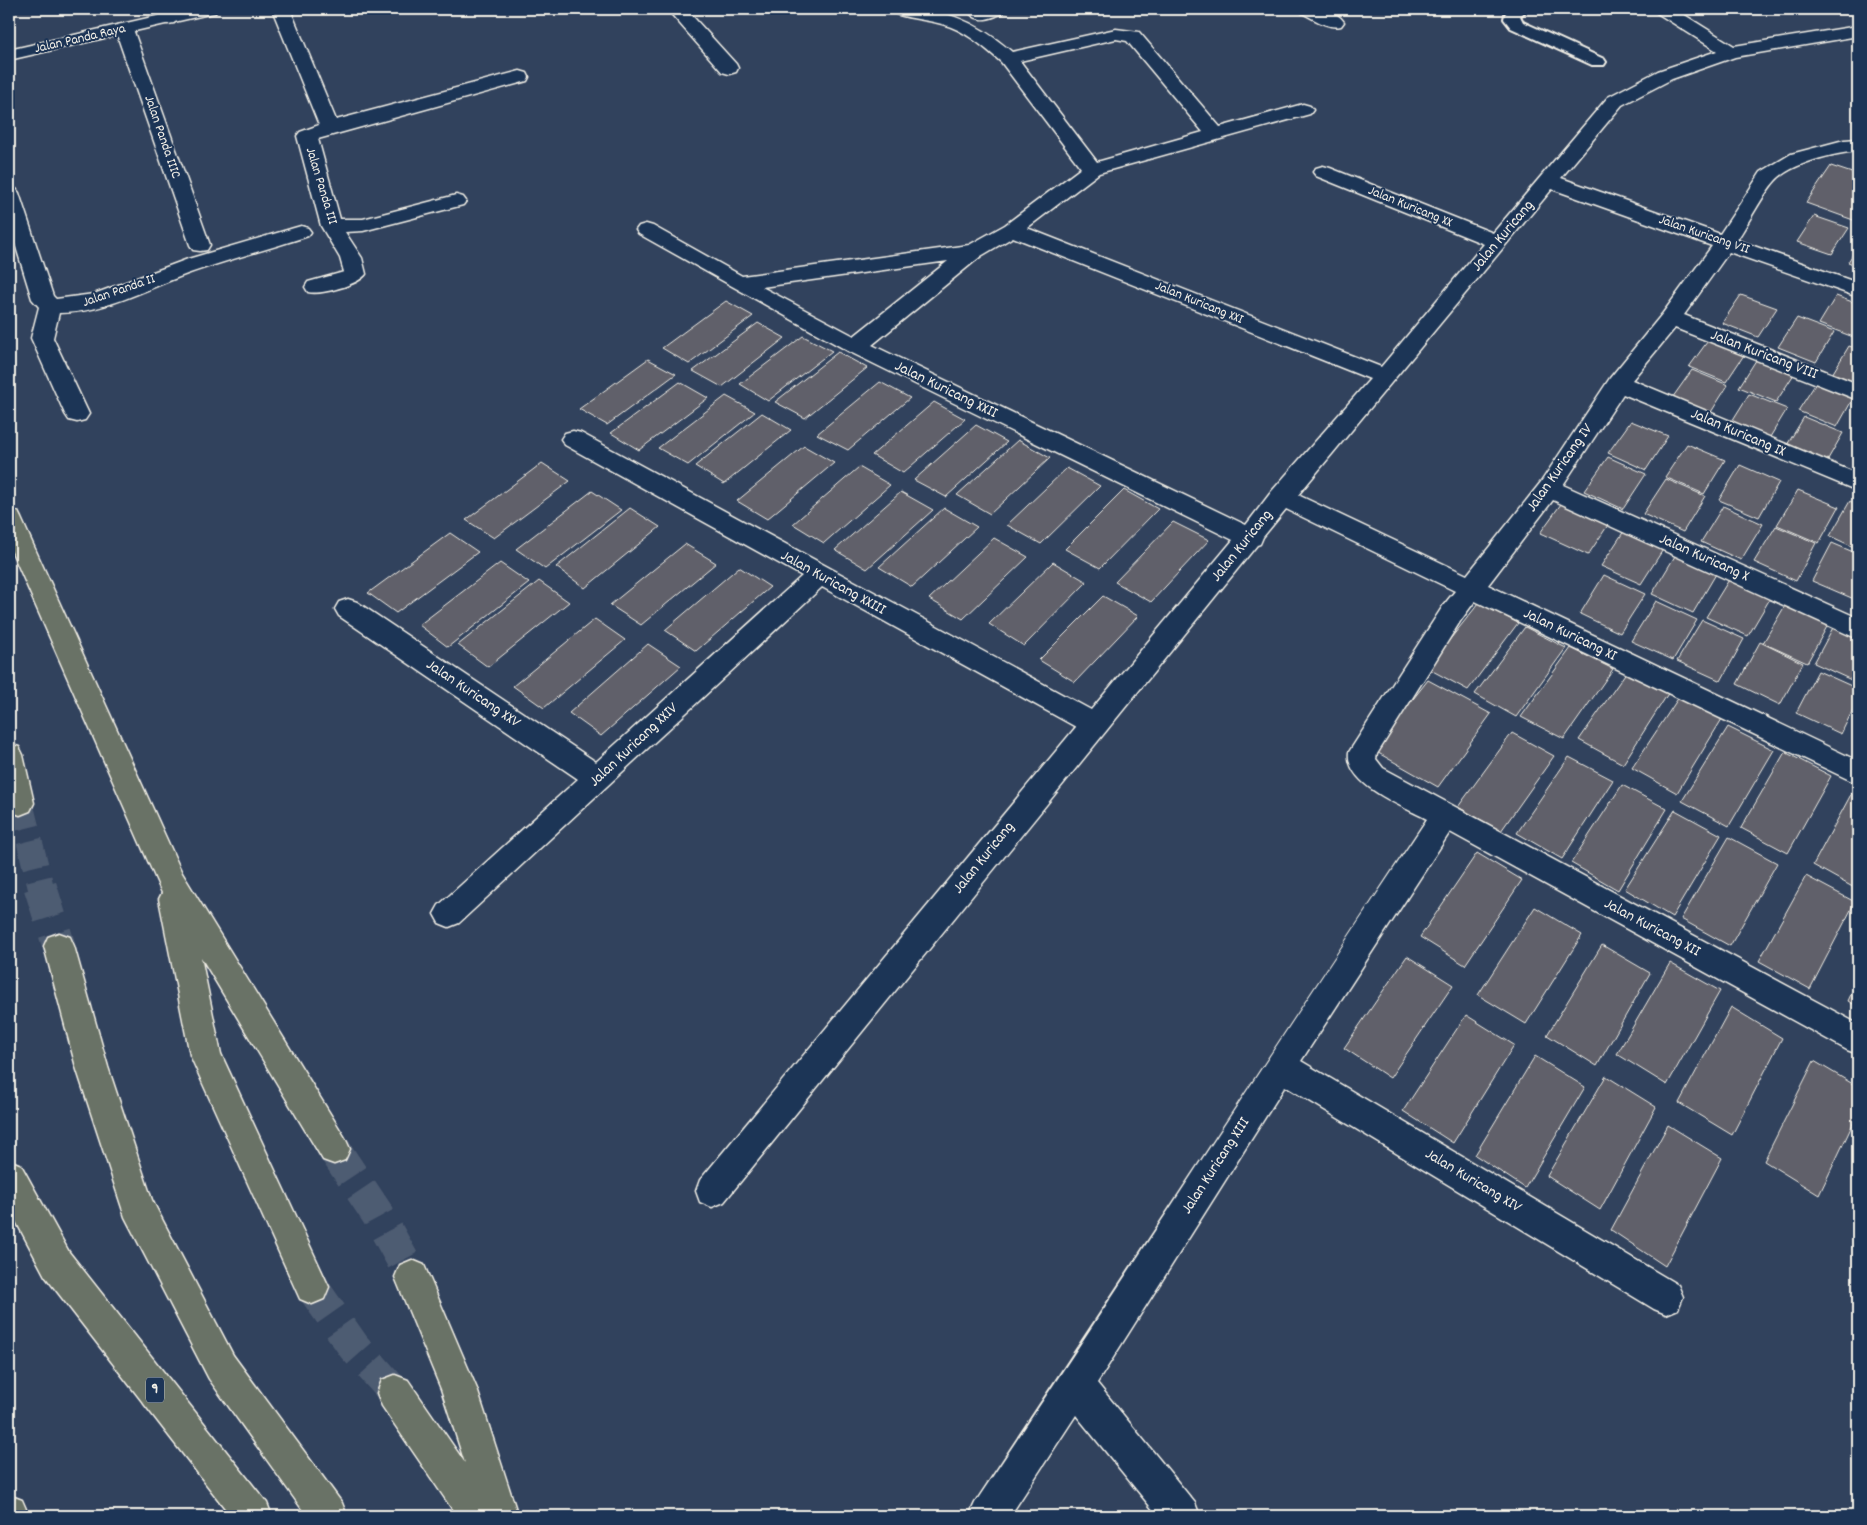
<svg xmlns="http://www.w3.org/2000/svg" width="1867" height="1525" font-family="Dekko,sans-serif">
<rect width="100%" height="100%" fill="#31425d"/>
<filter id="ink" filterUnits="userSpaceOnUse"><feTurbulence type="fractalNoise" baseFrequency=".02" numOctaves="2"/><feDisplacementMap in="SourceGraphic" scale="10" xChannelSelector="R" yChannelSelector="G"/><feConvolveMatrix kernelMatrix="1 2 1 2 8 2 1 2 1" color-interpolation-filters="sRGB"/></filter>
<g filter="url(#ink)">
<path fill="#60606a" stroke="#f4f1e8" d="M1831,166L1858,175V218L1856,221L1806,203Z
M1814,216L1849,228L1832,254L1797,242Z
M1858,246V266L1848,262Z
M1741,295L1777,308L1758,337L1722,323Z
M1836,296L1858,304V334L1856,338L1819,324Z
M726,301L753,316L689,364L662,348Z
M1797,318L1834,332L1816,362L1778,347Z
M758,323L785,338L722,387L693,371Z
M803,336L832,351L768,401L740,384Z
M1710,338L1746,352L1726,382L1689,367Z
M1849,346L1858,349V387L1831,376Z
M838,352L867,368L805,418L775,402Z
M1758,357L1796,371L1776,402L1739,387Z
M648,359L676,374L607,425L579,409Z
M1692,370L1728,385L1708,417L1670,401Z
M1818,380L1855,395L1837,427L1798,411Z
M680,382L708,398L639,450L611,433Z
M880,382L910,398L848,450L817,434Z
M1749,394L1787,409L1767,442L1729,426Z
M726,396L755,412L688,465L658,448Z
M934,402L965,419L903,473L872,455Z
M762,413L791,430L724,484L695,466Z
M1804,417L1843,433L1824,466L1784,450Z
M1631,421L1668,436L1646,470L1608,453Z
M976,425L1007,442L946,497L914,480Z
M1018,440L1050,458L990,514L957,495Z
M1687,444L1725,460L1704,494L1665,477Z
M804,446L834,463L767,519L737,501Z
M1608,457L1646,474L1623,509L1584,491Z
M542,463L570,481L494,538L466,520Z
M1740,465L1779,482L1759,517L1719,500Z
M859,467L890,485L824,543L793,524Z
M1067,468L1100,486L1041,544L1007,525Z
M1666,479L1705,496L1683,532L1643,514Z
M1124,490L1158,509L1100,568L1065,549Z
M1798,490L1839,507L1819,543L1777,525Z
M592,491L621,510L545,569L516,549Z
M901,492L933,510L867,569L835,550Z
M1850,501L1858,505V549L1830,536Z
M1561,504L1608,525L1588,555L1540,533Z
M1723,506L1763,524L1741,560L1701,542Z
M630,508L660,527L585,588L556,567Z
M944,508L977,527L912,587L879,567Z
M1173,522L1209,540L1151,602L1115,582Z
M1776,526L1816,543L1796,581L1754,562Z
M1624,531L1664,548L1641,584L1601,566Z
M450,533L478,552L396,613L368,593Z
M994,538L1028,557L963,619L929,599Z
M1832,543L1858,554V592L1854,599L1812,581Z
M685,544L716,563L641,625L610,605Z
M1675,556L1716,574L1693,613L1652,594Z
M1053,562L1087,582L1024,646L989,624Z
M500,563L529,583L448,647L419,625Z
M739,567L770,587L696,651L665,630Z
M1604,575L1645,594L1620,633L1580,614Z
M1730,578L1771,597L1748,636L1706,617Z
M539,581L569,602L488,667L458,645Z
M1103,596L1138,616L1075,682L1039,660Z
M1656,601L1697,620L1673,660L1631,641Z
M1479,603L1518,623L1468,690L1427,668Z
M1786,604L1829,623L1807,663L1763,643Z
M595,619L625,640L544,708L513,686Z
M1702,620L1744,639L1721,681L1677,661Z
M1836,622L1858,632V683L1814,663Z
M1525,627L1566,648L1516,717L1475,694Z
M1760,642L1803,663L1780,705L1737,684Z
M648,644L681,666L601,736L569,713Z
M1571,648L1613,669L1564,739L1521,717Z
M1627,671L1669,692L1623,764L1579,740Z
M1818,671L1858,689V699L1841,734L1796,713Z
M1428,680L1491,714L1438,787L1373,750Z
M1679,697L1722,719L1677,793L1632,768Z
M1728,727L1774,750L1729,826L1682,801Z
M1512,733L1554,756L1501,831L1458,807Z
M1785,752L1831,776L1788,853L1741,828Z
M1569,757L1613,780L1562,859L1517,833Z
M1622,785L1667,809L1618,890L1571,863Z
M1855,787L1858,789V890L1813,865Z
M1675,810L1721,835L1672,917L1625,889Z
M1729,837L1777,863L1730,946L1681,919Z
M1477,853L1522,880L1465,965L1420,937Z
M1806,876L1855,902L1810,989L1759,961Z
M1535,907L1582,935L1526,1024L1478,995Z
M1602,945L1650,973L1597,1066L1547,1035Z
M1407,956L1453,985L1390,1078L1344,1048Z
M1670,963L1720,991L1667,1085L1617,1054Z
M1858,979V1007L1848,1001Z
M1731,1007L1782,1038L1732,1135L1679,1103Z
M1466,1015L1514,1045L1453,1143L1403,1111Z
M1535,1056L1585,1087L1525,1188L1475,1155Z
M1814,1061L1858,1087V1113L1819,1195L1764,1161Z
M1606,1076L1656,1107L1600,1210L1547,1176Z
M1668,1125L1722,1158L1665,1266L1611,1230Z"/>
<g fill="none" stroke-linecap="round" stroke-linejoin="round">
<path stroke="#4e5c72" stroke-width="26" stroke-dasharray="26 13" stroke-linecap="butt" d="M20,803L41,888"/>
<path stroke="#4e5c72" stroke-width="33" stroke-dasharray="33 16" stroke-linecap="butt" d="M40,886L59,946
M334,1149L378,1215L412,1277
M312,1287L354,1347L395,1393"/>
<g stroke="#f4f1e8" stroke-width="4">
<path id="lane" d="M1510,9H1528L1520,16L1523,22L1604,59L1606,62L1604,65H1592L1511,28L1504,19L1505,14Z"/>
</g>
<g stroke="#f4f1e8" stroke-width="3">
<path id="street" d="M157,9H175L177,19L174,23L168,24L162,23Z
M272,9H290L336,120L520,71L527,73L529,77L527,81L318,139L340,219H363L456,195L463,197L466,201L463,205L363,231L345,232L362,258L366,274C358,285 321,295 308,292L305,287L308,282L344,272L340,258L321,226L297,136L300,132L319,125Z
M667,9H686L736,64L738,68L736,72L729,74L722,72Z
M891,9C940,6 975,20 1012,52L1116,29L1139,32L1220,127L1303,104L1310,106L1313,110L1310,114L1099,173L1027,228L1381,367L1484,244L1316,176L1313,172L1316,168L1323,166L1330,168L1493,233L1608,97L1658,71L1717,51L1657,13L1654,9H1675L1734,46L1858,26V36L1735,57L1672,79L1622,105L1561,178L1720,234L1761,172L1791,154L1844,140L1858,139V151C1835,153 1791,163 1775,181C1763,194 1748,224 1737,240L1858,283V297L1729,252L1684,315L1858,384V400L1675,328L1632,380L1858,474V491L1623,394L1563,485L1858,618V639L1553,500L1488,585L1858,761V784L1475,601L1461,620L1377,754L1376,759L1383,768L1858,1024V1054L1847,1050L1450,832L1301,1061L1678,1285L1683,1297L1678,1309L1666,1314L1654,1309L1285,1086L1097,1383L1195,1503L1200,1516H1158L1076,1415L1010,1516H969L975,1503C1127,1276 1275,1046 1427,819C1403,806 1345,785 1349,752L1443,606L1455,591L1286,509L1263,537L1260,544L1257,545L724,1202L712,1207L700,1202L696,1191L700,1180L1076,727L822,587L459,923L449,927L439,923L434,914L439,905L578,779L339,616L335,609L339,602L348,599L357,602L596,762L802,576L565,445L561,439L565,433L573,431L581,433L1091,710L1233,540L848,351L639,234L636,230L639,226L646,224L653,226L742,276L969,245L1005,225L1081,168L1001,62C984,47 965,30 942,24C928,20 913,19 899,15L894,13ZM1116,39L1127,41L1203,132L1097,162L1020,61ZM1552,189L1712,246L1663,313L1610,378L1541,482L1467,575L1298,495ZM1013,237L1370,379L1272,491L1246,525L872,345L981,256ZM948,261L854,336L762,287Z
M966,9H1007C1004,14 1001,14 996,16C983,21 975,21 966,9Z
M1299,9C1314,8 1335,8 1344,22L1341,26C1328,29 1314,19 1302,13Z
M124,24L130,25L133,29L210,245L207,250L200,251L193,250L190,245L115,29L118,25Z
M9,187L16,189L19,193L53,296L56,299L94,294L188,259L294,228L301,226L308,228L311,232L308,236C268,249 227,260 187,274C146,289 104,313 59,313L53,338L89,414L85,420L77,422L69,420L65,414L31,338L39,307L32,299L9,224Z"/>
</g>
<g stroke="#f4f1e8" stroke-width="3">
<path id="secondary" d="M187,9H218L215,13L209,14L9,60V50Z"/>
</g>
<g stroke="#f4f1e8" stroke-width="3">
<path id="highway" d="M9,509L18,512L21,518L182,873L345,1138L350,1149L345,1160L334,1164L323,1160L201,957L221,1054L329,1287L324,1299L312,1304L300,1299L190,1055L159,899L162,893L9,545Z
M9,744L19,747L23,755L34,803L30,811L20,815L10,811L9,808Z
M59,933L70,937L74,946L108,1067L152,1200L233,1355L342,1503L347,1516H307L209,1379L125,1217L76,1067L44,946L48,937Z
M9,1160L21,1165L69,1252L267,1503L272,1516H231L45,1276L9,1208Z
M412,1260L424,1265L477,1389L518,1516H457L382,1406L377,1393L382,1380L395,1375L408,1380L465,1463L441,1389L395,1277L400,1265Z
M9,1495L22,1500L29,1516H9Z"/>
</g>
<use href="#lane" fill="#1d3557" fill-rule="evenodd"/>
<use href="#street" fill="#1d3557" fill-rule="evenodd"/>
<use href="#secondary" fill="#1d3557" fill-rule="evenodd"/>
<use href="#highway" fill="#697266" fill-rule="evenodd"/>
</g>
</g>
<g text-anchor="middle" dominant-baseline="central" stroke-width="4" stroke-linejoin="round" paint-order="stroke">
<g font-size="14" fill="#f4f1e8" stroke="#1d3557">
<text transform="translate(80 39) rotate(-13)">Jalan Panda Raya</text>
<text transform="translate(162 137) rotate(71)">Jalan Panda IIIC</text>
<text transform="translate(321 186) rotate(73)">Jalan Panda III</text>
<text transform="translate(1410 207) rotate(22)">Jalan Kuricang XX</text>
<text transform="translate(1704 235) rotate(19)">Jalan Kuricang VII</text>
<text transform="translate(119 291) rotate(-19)">Jalan Panda II</text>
<text transform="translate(1199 303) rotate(22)">Jalan Kuricang XXI</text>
</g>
<rect fill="#1d3557" stroke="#b4b9bc" stroke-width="1" x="146" y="1377.5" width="18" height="25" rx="4"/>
<g font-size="15" font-weight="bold" fill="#f4f1e8">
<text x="155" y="1390">9</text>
</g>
<g font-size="16" fill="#f4f1e8" stroke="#1d3557">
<text transform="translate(1503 236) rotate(-50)">Jalan Kuricang</text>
<text transform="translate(1764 355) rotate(21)">Jalan Kuricang VIII</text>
<text transform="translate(946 390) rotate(26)">Jalan Kuricang XXII</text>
<text transform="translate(1738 433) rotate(23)">Jalan Kuricang IX</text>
<text transform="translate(1560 468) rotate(-55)">Jalan Kuricang IV</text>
<text transform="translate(1242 546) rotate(-51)">Jalan Kuricang</text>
<text transform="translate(1704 558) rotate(24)">Jalan Kuricang X</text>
<text transform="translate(833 583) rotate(29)">Jalan Kuricang XXIII</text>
<text transform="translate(1570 635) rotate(26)">Jalan Kuricang XI</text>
<text transform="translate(473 694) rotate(34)">Jalan Kuricang XXV</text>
<text transform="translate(634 745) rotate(-43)">Jalan Kuricang XXIV</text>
<text transform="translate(984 858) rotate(-51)">Jalan Kuricang</text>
<text transform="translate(1652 928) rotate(28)">Jalan Kuricang XII</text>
<text transform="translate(1216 1166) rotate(-57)">Jalan Kuricang XIII</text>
<text transform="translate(1473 1181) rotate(31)">Jalan Kuricang XIV</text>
</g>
</g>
<rect width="1867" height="1525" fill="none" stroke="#1d3557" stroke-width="30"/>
<rect x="15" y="15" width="1837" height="1495" fill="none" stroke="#f4f1e8" stroke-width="2" filter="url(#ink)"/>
</svg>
